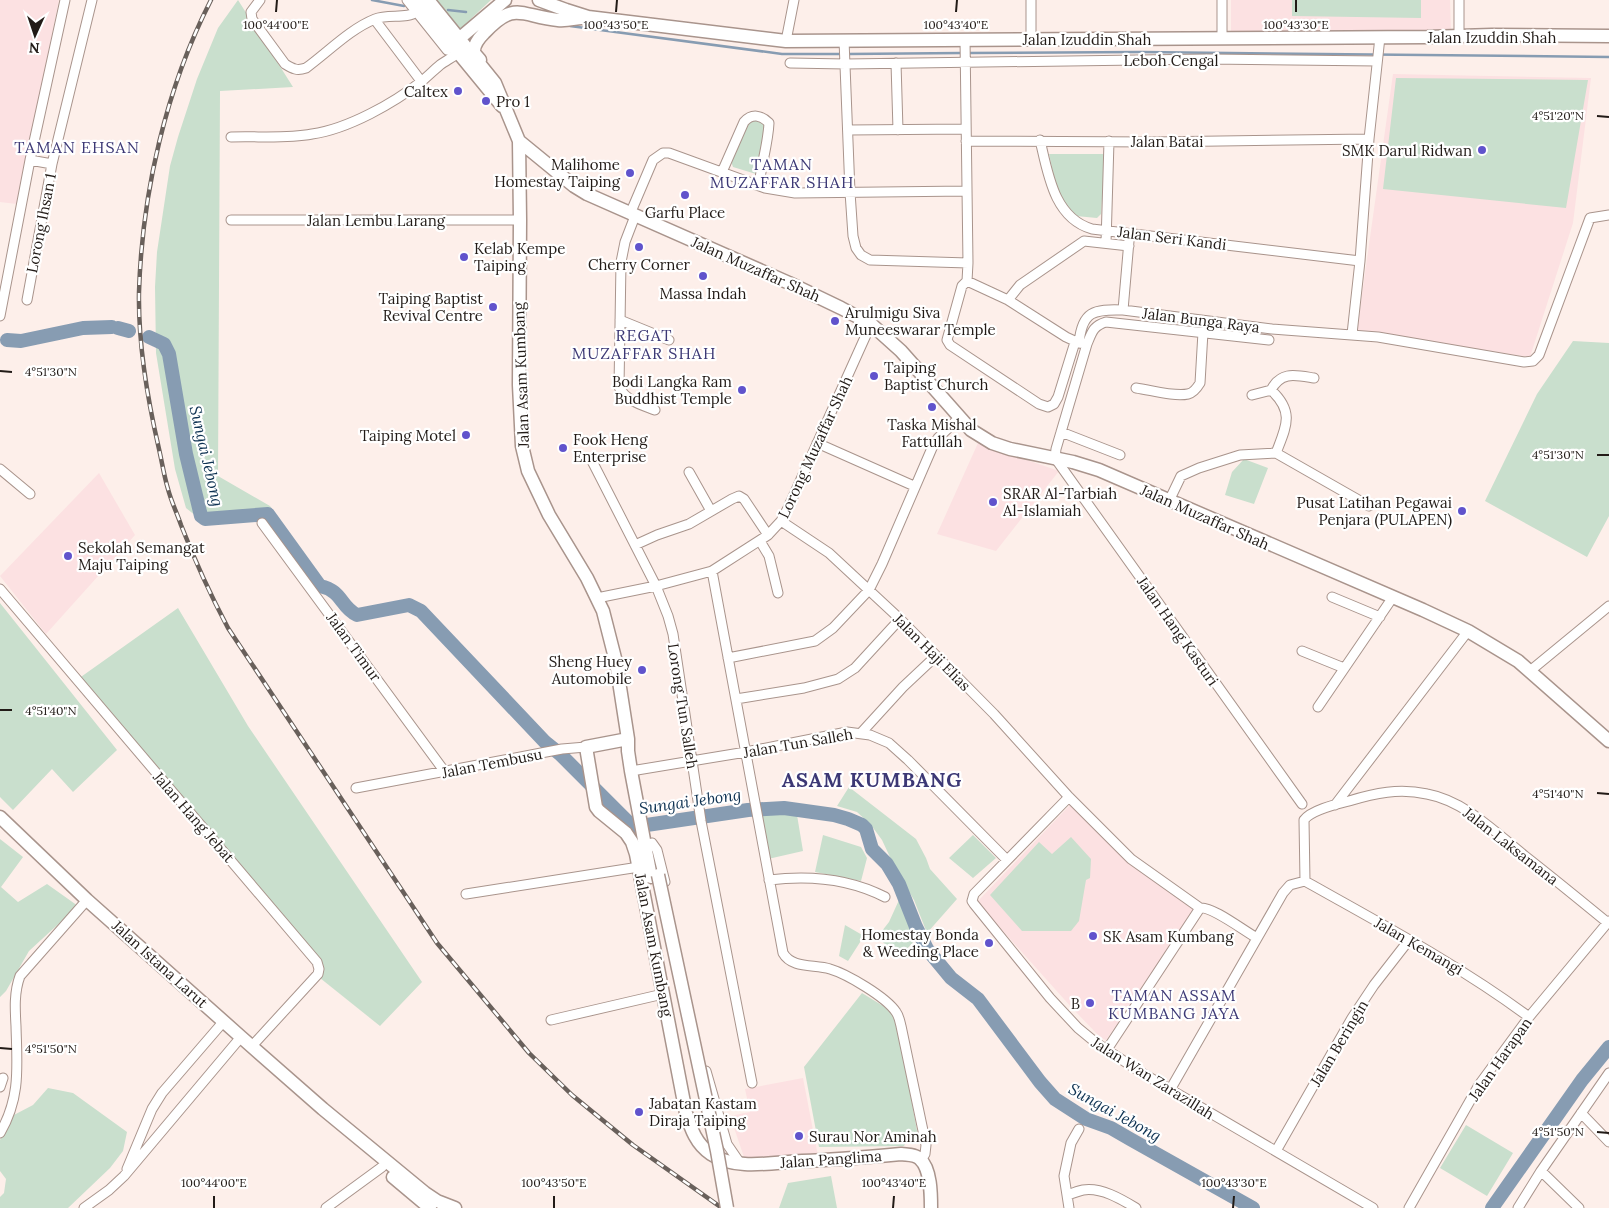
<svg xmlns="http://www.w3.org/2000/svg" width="1609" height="1208" font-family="Lora,serif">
<rect width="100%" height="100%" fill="#fdefea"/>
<path fill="#fce1e2" d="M0,0H59L17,204L0,202Z
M1231,0H1450L1451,34L1231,35Z
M1393,74L1591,78L1573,223L1530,357L1357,330Z
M978,443L1059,471L996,551L937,534Z
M99,473L135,535L46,634L0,576Z
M1072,803L1129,864L1196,909L1106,1040L1101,1038L1072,1008L977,902Z
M803,1078L818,1156L745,1160L730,1116L750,1112L745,1089Z"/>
<path fill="#c9dfcd" d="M238,0L293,87L220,91L218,476L270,506L274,512L214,517L196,516L186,508L175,469L156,353L155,287L157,252L170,166L178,137L197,79L218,28Z
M436,0H491L459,30Z
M1292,0H1421V18L1292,16Z
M1396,78L1588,80L1566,208L1383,189Z
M752,119L765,122L767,132L756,174L733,167L731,161L743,127Z
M1049,154H1105L1101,214L1097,218L1076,216C1056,194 1055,181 1049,154Z
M1573,341L1609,343V516L1587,557L1485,501L1537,394Z
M1244,459L1268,468L1254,504L1225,495L1232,472Z
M0,603L117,750L73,792L52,769L13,810L0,797Z
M178,608L248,726L422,982L380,1026L320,978L323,973L321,963L78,679Z
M849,787L916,839L926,858L930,869L957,899L927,933L914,900L896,870L882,840L871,825L857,812L837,806Z
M782,812L797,815L803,851L768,859L758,813Z
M823,835L861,847L867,858L861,881L815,872Z
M973,835L996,858L973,878L949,858Z
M1071,837L1091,859L1090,878L1086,880L1079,921L1071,931H1022L990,895L1039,842L1052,854Z
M0,839L23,857L1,887L18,902L47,884L78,906L29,951L6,991L0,997Z
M899,900L916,939L899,958C892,949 884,945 878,936L889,922Z
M845,925L864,936L848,961L839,956Z
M862,993L893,1012L899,1033L918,1136H910L904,1146L819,1147L804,1067Z
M48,1088L73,1093L127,1132L123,1151L110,1168L68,1208H0V1197L4,1193L6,1179L0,1171V1140L12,1116L33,1105Z
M1466,1125L1513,1153L1487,1196L1440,1168Z
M831,1176L837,1208H779L788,1183Z"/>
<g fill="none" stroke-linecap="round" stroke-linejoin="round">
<path stroke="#879cb2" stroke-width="2.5" d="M372,0L404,6
M448,10L466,12
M570,26L782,54H842
M968,53L1141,52L1609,57
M848,54L962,53"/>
<path stroke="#879cb2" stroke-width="14" d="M118,328L129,331
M149,337L164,344L169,354L186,454L201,516L205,519L268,514L320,586C343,591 340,607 357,615L409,605L421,611L545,742L560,754L633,827L748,810L784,808L834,815L848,819L862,825L866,829L872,849L887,864L899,884L916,927L927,949L951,978L978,999L1040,1082L1055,1099L1086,1119L1111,1128L1130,1139L1253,1208
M7,340L21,341L83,328L112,327
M1492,1208L1582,1080L1609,1047"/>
<g stroke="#a9948c" stroke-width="11">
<path id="street" d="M260,0L251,12L252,19L285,64C293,69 297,71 306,68C328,52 350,29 375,19C388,14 408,19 416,12
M407,0L447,50
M1222,0V37
M375,20L421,81
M1459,37V0
M965,39L968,263L967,281
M1031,39V0
M844,40L850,192L853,236L856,248L861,255L870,260L968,263
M786,41L794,0
M790,63L846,64L1208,59L1377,61
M896,63L898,130
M848,130L966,129
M231,137C258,136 286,139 312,134C348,129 394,103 422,81C428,76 434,70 440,65C447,60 455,56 462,50
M1040,140C1048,174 1054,218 1092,229L1360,261
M966,141L1152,142L1369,139
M30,160L52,164
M722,172L744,122C752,113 761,115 769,123C768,144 761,165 759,186
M630,214L653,160L663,153H669L765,188L795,193L967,191
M635,216L625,242L621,262L619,387C626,401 642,405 655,410
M231,220H520
M1106,243L1109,141
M967,281L962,286L947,340L950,345L1039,404L1048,407L1054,404L1058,397L1075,342
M967,281L1008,300L1066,337L1079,343
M27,300L52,164L92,0
M1008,300L1020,285L1084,241L1129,246
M1123,310L1129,241
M0,316L30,160L65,0
M620,320L669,340
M1352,334L1360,261L1369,139L1380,37
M1269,340L1106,322C1093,326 1092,332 1087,344L1056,449L1055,458L1302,804
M1087,344L1079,343C1082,311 1094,309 1123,310L1272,329L1378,337L1524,362L1533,361L1539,355L1590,218L1609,215
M1136,388C1151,390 1174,397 1188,394C1193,393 1197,388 1200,383L1203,332
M1271,390C1281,371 1295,375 1314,378
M1252,395L1271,390C1295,412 1286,427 1276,453
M1061,432L1120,455
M817,443L914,486
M592,461L656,586L668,616L673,634L701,821L752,1083
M0,469L30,494
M689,472L711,511
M1169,501L1181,476L1199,468L1240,455L1276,453L1369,506
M781,521L829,553L900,619L994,714L1069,797L1131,859L1200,908
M262,523L445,772
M760,541L769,556L778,593
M635,545L657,535L689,524L732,499L739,496L744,499L768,535
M712,571L783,953C792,969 815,964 830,969C847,974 886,997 896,1012C899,1016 900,1022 901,1026L926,1145L925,1154L921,1160
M0,589L317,962L319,969L318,974L252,1046
M1332,597L1380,617
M597,598L656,586L712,571L768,535L781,521L788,508L871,324
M1302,651L1344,668
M728,658L815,641L833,628L869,590L882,564L932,448L938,438L959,418
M1530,671L1609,606
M736,699L804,688L838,679L855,668L900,619
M1318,707L1393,597
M861,733L903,687L936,656
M631,771L746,752L847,732L870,735L889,743L908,760L1007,860
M356,788L562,749L586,747
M1069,797L974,894L972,901L974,904L1050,998L1078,1028L1095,1042L1142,1073L1373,1208
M1335,805L1468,631
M652,843L657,850L665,882
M769,880C809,875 848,878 885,897
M1305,881C1381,924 1459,965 1529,1017
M466,894L639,867
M1200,908C1212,906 1244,931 1257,938
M551,1020L663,994
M1106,1051L1200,908
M706,1071L727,1144L740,1163
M0,1087L3,1078
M1170,1090L1283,893L1290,885L1305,881L1304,820C1311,810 1337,804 1349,801C1375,793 1399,788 1427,794C1465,801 1496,833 1525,856C1553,878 1580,900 1608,923
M1581,1113L1609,1142
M0,1133C21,1097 17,1066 16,1026C15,1009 14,992 20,976L87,900
M1276,1151L1352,1018L1374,985L1409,940
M127,1169L152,1109L162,1093L224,1021
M1541,1171L1579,1208
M1068,1195C1073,1193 1078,1191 1083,1190C1101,1187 1121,1199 1136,1208
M84,1208L109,1190L124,1176L241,1037
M326,1208L382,1167
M1069,1208L1064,1176L1071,1143L1079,1129
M1409,1208L1479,1085L1529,1017L1609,921
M1518,1208L1541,1171L1609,1073"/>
</g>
<g stroke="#a9948c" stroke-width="15">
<path id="secondary" d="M415,0L502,106
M428,0L495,83L519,141L520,220L519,385L522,446L528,471L549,515L587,578L603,611L616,662L628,739V751L631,771L651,877
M539,0L566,10L588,17L786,41L1427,37L1492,35L1609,36
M454,43L505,0
M480,60L474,53C473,45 479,38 484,33C515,0 520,16 558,20C565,21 573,19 581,18
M519,141L574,186L587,194L789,283L841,308L871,324L901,351L971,430L992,443L1010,449L1073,462L1099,470L1423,610L1468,631L1518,661L1609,741
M628,739L586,747L596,807L599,811L626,833L632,842L636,854L686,1113C691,1129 696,1144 711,1154C736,1171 774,1162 802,1161C835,1160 868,1157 901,1154C907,1155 915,1154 920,1159C931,1169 931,1194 931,1208
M0,817L87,900L241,1037L323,1109L425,1193L437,1201L455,1208
M393,1177L430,1208"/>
</g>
<use href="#street" stroke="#fff" stroke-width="9"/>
<use href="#secondary" stroke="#fff" stroke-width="12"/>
<g stroke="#69605b" stroke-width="4.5">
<path id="rail" d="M211,0C166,88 142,193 139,292C138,345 147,397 159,449C162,462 164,476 168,489C171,501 177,513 181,525C195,561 210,594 228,628L437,943L529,1053L572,1095L633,1145L722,1208"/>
</g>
<use href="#rail" stroke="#fff" stroke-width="2.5" stroke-dasharray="8" stroke-linecap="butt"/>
<g stroke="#a9948c" stroke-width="15" stroke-linecap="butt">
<path id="secondary-bridge" d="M658,875L717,1151L727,1208"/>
</g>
<use href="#secondary-bridge" stroke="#fff" stroke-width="12"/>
</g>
<path fill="none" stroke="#221b17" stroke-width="2" d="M276,12L277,0M616,12L617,0M956,12L957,0M1296,12V0M1597,116L1609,117M0,371L12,372M1597,455H1609M0,710H12M1597,793L1609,794M0,1048L12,1049M1597,1132L1609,1133M214,1208V1196M554,1208V1196M893,1208L894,1196M1233,1208L1234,1196"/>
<g fill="#6053cc" stroke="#fff" stroke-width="2">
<circle cx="458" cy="91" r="5"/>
<circle cx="486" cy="101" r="5"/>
<circle cx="1482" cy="150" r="5"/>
<circle cx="630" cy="173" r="5"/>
<circle cx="685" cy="195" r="5"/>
<circle cx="639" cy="247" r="5"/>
<circle cx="464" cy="257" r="5"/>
<circle cx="703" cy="276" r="5"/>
<circle cx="493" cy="307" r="5"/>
<circle cx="835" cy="321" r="5"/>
<circle cx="874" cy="376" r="5"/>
<circle cx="742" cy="390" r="5"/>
<circle cx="932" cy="407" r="5"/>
<circle cx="466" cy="435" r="5"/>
<circle cx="563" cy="448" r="5"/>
<circle cx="993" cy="502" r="5"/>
<circle cx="1462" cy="511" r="5"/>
<circle cx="68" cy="556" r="5"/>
<circle cx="642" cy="670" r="5"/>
<circle cx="1093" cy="936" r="5"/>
<circle cx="989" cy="943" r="5"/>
<circle cx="1090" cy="1003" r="5"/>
<circle cx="639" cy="1112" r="5"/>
<circle cx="799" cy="1136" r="5"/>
</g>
<g text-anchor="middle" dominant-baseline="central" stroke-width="4.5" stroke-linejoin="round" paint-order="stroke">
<g font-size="15" fill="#221b17" stroke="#fff">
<text x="1492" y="37">Jalan Izuddin Shah</text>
<text x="1087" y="39">Jalan Izuddin Shah</text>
<text x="1171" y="60">Leboh Cengal</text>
<text x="1167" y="141">Jalan Batai</text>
<text x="376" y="220">Jalan Lembu Larang</text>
<text transform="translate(41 223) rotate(-79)">Lorong Ihsan 1</text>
<text transform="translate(1172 238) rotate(7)">Jalan Seri Kandi</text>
<text transform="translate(756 269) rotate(24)">Jalan Muzaffar Shah</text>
<text transform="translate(1201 320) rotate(7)">Jalan Bunga Raya</text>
<text transform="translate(521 375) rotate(-92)">Jalan Asam Kumbang</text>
<text transform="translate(815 447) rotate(-65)">Lorong Muzaffar Shah</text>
<text transform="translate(1205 517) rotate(24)">Jalan Muzaffar Shah</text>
<text transform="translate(1178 631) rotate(55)">Jalan Hang Kasturi</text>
<text transform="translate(354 647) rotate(54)">Jalan Timur</text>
<text transform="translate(932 652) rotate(45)">Jalan Haji Elias</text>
<text transform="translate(683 706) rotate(81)">Lorong Tun Salleh</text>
<text transform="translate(798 743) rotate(-10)">Jalan Tun Salleh</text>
<text transform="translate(492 763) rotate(-11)">Jalan Tembusu</text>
<text transform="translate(194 817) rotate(49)">Jalan Hang Jebat</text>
<text transform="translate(1511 846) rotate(38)">Jalan Laksamana</text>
<text transform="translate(654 945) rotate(79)">Jalan Asam Kumbang</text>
<text transform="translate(1419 946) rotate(30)">Jalan Kemangi</text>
<text transform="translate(160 964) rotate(42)">Jalan Istana Larut</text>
<text transform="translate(1339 1043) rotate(-59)">Jalan Beringin</text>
<text transform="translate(1500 1059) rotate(-55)">Jalan Harapan</text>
<text transform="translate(1153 1078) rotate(32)">Jalan Wan Zarazillah</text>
<text transform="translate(831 1159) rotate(-4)">Jalan Panglima</text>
</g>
<g font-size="15" fill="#221b17" stroke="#fff" text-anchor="end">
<text x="448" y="91">Caltex</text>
<text x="496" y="101" text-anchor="start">Pro 1</text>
<text x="1472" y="150">SMK Darul Ridwan</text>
<text x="620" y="164">Malihome<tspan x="620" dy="17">Homestay Taiping</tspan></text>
<text x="685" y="212" text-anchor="middle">Garfu Place</text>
<text x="474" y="248" text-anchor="start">Kelab Kempe<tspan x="474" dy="17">Taiping</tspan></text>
<text x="639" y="264" text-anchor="middle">Cherry Corner</text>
<text x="703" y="293" text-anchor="middle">Massa Indah</text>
<text x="483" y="298">Taiping Baptist<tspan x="483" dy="17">Revival Centre</tspan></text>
<text x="845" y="312" text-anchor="start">Arulmigu Siva<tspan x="845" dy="17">Muneeswarar Temple</tspan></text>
<text x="884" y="367" text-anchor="start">Taiping<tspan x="884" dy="17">Baptist Church</tspan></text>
<text x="732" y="381">Bodi Langka Ram<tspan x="732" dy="17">Buddhist Temple</tspan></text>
<text x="932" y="424" text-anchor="middle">Taska Mishal<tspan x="932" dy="17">Fattullah</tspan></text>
<text x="456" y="435">Taiping Motel</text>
<text x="573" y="439" text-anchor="start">Fook Heng<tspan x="573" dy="17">Enterprise</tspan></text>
<text x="1003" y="493" text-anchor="start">SRAR Al-Tarbiah<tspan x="1003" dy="17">Al-Islamiah</tspan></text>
<text x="1452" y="502">Pusat Latihan Pegawai<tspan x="1452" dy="17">Penjara (PULAPEN)</tspan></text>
<text x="78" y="547" text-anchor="start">Sekolah Semangat<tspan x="78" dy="17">Maju Taiping</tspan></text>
<text x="632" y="661">Sheng Huey<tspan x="632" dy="17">Automobile</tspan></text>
<text x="979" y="934">Homestay Bonda<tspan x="979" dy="17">&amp; Weeding Place</tspan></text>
<text x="1103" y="936" text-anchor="start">SK Asam Kumbang</text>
<text x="1080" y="1003">B</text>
<text x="649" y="1103" text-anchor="start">Jabatan Kastam<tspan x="649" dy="17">Diraja Taiping</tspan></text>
<text x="809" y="1136" text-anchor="start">Surau Nor Aminah</text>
</g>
<g font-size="16" letter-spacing="1" fill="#3c3875" stroke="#fff">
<text x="77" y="147">TAMAN EHSAN</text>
<text x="782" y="164">TAMAN<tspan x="782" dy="18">MUZAFFAR SHAH</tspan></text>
<text x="644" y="335">REGAT<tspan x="644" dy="18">MUZAFFAR SHAH</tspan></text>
<text x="1174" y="995">TAMAN ASSAM<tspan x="1174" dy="18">KUMBANG JAYA</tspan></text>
</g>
<g font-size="16" font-style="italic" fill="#0e3252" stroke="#fff">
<text transform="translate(207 456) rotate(77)">Sungai Jebong</text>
<text transform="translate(690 801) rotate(-8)">Sungai Jebong</text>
<text transform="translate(1115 1112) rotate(29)">Sungai Jebong</text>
</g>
<g font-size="20" font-weight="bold" letter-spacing="1" fill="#3c3875" stroke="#fff">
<text x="872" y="779">ASAM KUMBANG</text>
</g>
</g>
<g font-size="12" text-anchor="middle" fill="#221b17" stroke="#fff" stroke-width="4.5" stroke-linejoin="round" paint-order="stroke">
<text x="276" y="29">100°44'00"E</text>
<text x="616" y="29">100°43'50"E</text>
<text x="956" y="29">100°43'40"E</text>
<text x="1296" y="29">100°43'30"E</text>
<text x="1558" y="120">4°51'20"N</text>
<text x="51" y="376">4°51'30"N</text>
<text x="1558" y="459">4°51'30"N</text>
<text x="51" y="715">4°51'40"N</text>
<text x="1558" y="798">4°51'40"N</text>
<text x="51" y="1053">4°51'50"N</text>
<text x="1558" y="1136">4°51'50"N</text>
<text x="214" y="1187">100°44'00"E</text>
<text x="554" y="1187">100°43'50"E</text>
<text x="894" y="1187">100°43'40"E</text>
<text x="1234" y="1187">100°43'30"E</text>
</g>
<g transform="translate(35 35) rotate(183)" stroke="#ffffff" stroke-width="4" paint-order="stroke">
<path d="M0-4L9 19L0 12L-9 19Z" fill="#221b17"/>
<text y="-8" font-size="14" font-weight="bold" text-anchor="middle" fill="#221b17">N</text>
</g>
</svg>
